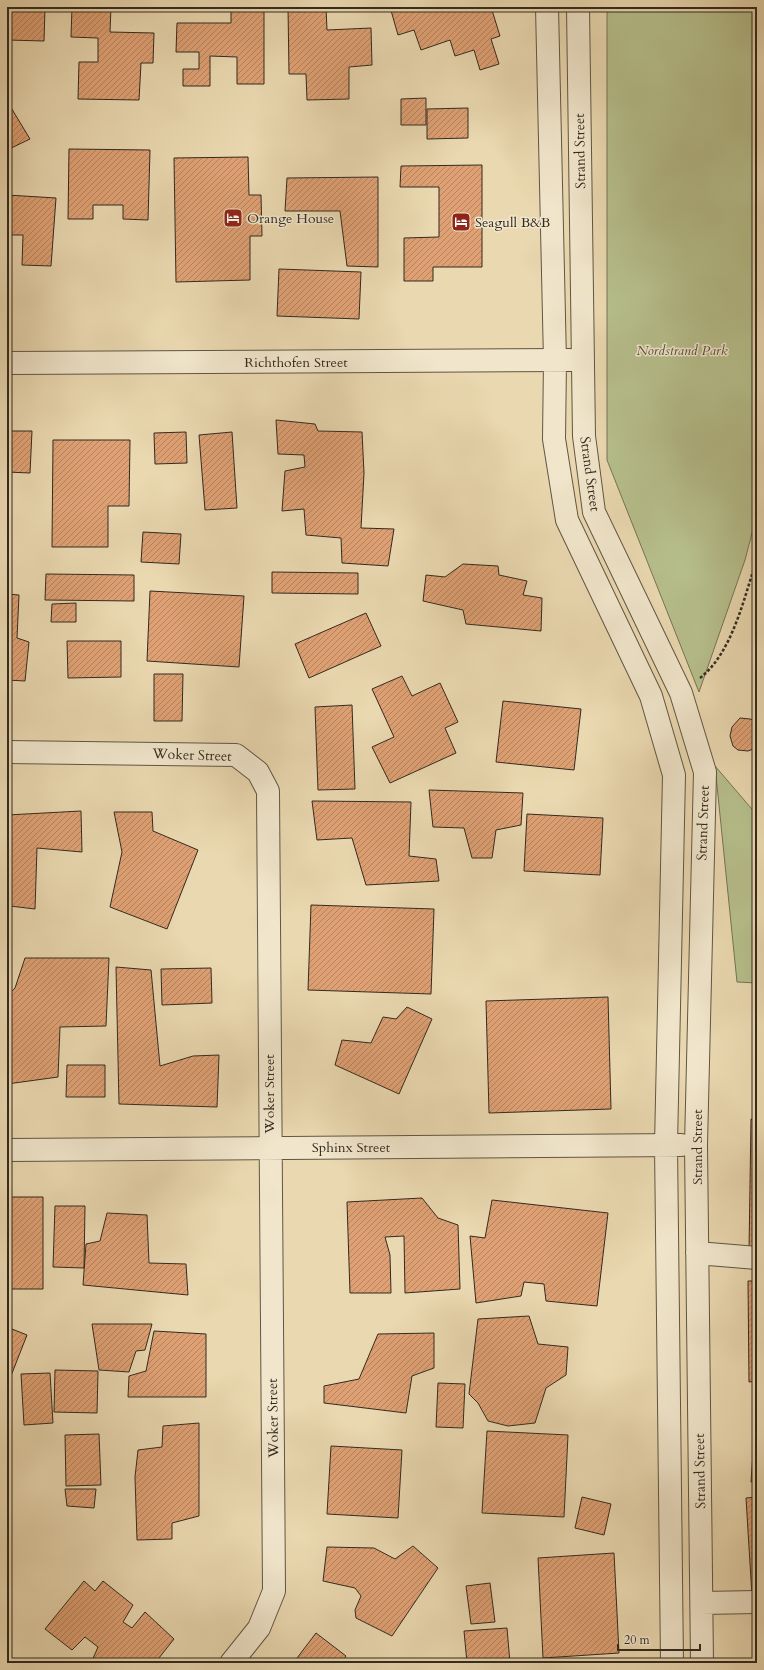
<svg xmlns="http://www.w3.org/2000/svg" width="764" height="1670" font-family="Cardo,serif">
<defs>
<pattern id="building-hatch" width="6" height="6" patternUnits="userSpaceOnUse"><rect width="6" height="6" fill="#dfa174"/><path d="M-1 1l2-2M0 6l6-6M5 7l2-2" fill="none" stroke="#b5835f"/></pattern>
</defs>
<rect width="100%" height="100%" fill="#ead8b0"/>
<filter id="stains"><feTurbulence type="fractalNoise" baseFrequency=".005" numOctaves="4"/><feColorMatrix values="0 0 0 0 .2 0 0 0 0 .09 0 0 0 0 .02 0 0 0 .5 -.17"/></filter>
<radialGradient id="worn" r=".72"><stop offset=".6" stop-color="#630" stop-opacity="0"/><stop offset="1" stop-color="#630" stop-opacity=".3"/></radialGradient>
<path fill="#b6bf8c" stroke="#747456" d="M607,7H757V514L745,560L699,692L607,460Z
M715,766L757,815V983L737,982Z"/>
<path fill="url(#building-hatch)" stroke="#322a20" d="M7,7H45L44,41L7,40Z
M72,7H111L110,32L154,33L153,63H141L139,100L78,99L79,62H98V38L71,37Z
M231,7H264V84H237V57L210,56V86H183V69H199V52H176L177,23H231Z
M288,7H326L327,30L371,28L372,65L349,67V99L307,100L306,74H289Z
M390,7H425V10L434,7H491L500,36L491,39L499,64L480,70L474,50L455,56L450,40L421,50L414,30L398,35Z
M426,98V125H401V99Z
M7,101L30,139L7,150Z
M468,108V138L427,139V109Z
M69,149L150,150L148,220L123,219V205H93V219H68Z
M248,157L249,195H261L262,236H250V280L176,282L174,158Z
M482,165V267H433V281H404V238L439,237V187H400L401,166Z
M378,177V267L347,266L340,211H285L287,178Z
M7,195L56,198L51,266L22,265L23,235H7Z
M279,269L361,272L359,319L277,316Z
M276,420L315,424L318,431L362,432L364,473L361,528L394,529L388,566L342,563L341,538L306,535L304,509L282,511L285,471L305,467L304,455L278,454Z
M7,431H32L30,473L7,472Z
M186,432L187,463L155,464L154,433Z
M232,432L237,508L205,510L199,435Z
M53,440H130L129,506H108V547H52Z
M143,532L181,534L179,564L141,562Z
M463,564L498,566L499,575L527,581L523,595L542,598L541,631L466,624L463,610L423,601L426,575L445,577Z
M272,572L358,573V594L272,593Z
M46,574L134,575V601L45,600Z
M150,591L244,596L239,667L147,661Z
M7,594L19,595L17,638L29,642L25,681L7,680Z
M76,603V622H51L52,604Z
M366,613L381,646L309,678L295,644Z
M67,641H121V677L68,678Z
M154,674H183L182,721H154Z
M402,676L412,696L440,683L458,722L445,728L456,753L390,783L372,747L394,737L372,689Z
M503,701L581,709L574,770L496,762Z
M352,705L355,789L318,790L315,707Z
M740,718L750,719L757,721L756,748L748,751L738,750L733,746L730,736L732,727Z
M429,790L523,793L521,825L496,830L492,858H472L464,828L433,827Z
M312,801L411,802L409,856L436,859L439,881L366,885L352,838L317,840Z
M81,811L82,852L37,848L35,909L10,906L7,815Z
M114,812H152L153,831L198,850L167,929L110,907L122,852Z
M527,814L603,818L600,875L524,871Z
M311,905L434,909L431,994L308,990Z
M25,958H109L106,1026L60,1027L58,1077L7,1084V996L15,988Z
M116,967L151,970L160,1066L193,1056L219,1055L217,1107L119,1104Z
M211,968L212,1003L162,1005L161,969Z
M608,997L611,1109L489,1113L486,1001Z
M407,1007L432,1019L399,1094L335,1065L342,1040L371,1043L383,1017L396,1019Z
M67,1065H105V1097H66Z
M751,1119H757V1251H749Z
M7,1197H43V1289H7Z
M422,1198L438,1218L458,1225L460,1289L405,1293L404,1236L385,1237L390,1255L391,1293H350L347,1202Z
M492,1200L608,1213L597,1306L546,1301L544,1284L524,1282L521,1296L476,1303L470,1236L485,1238Z
M55,1206H85L84,1268L53,1267Z
M107,1213L147,1215L149,1263L186,1264L188,1295L83,1285L86,1244L100,1241Z
M748,1281H757V1381L749,1382Z
M529,1316L538,1344L568,1347L566,1375L546,1388L535,1423L508,1426L488,1421L478,1403L469,1394L478,1319Z
M92,1324H152L145,1350L136,1351L129,1372L99,1370Z
M7,1327L27,1335L7,1386Z
M154,1331L206,1334V1397H128L129,1376L146,1371Z
M434,1333V1368L412,1376L406,1413L324,1403V1386L359,1379L378,1334Z
M55,1370L98,1371L97,1413L54,1412Z
M50,1373L53,1423L24,1425L21,1374Z
M438,1383L465,1384L463,1428L436,1427Z
M757,1396V1482H751Z
M199,1423V1516L172,1523V1539L137,1540L135,1477L138,1450L162,1447L163,1426Z
M487,1431L568,1435L564,1517L482,1513Z
M99,1434L101,1485L66,1486L65,1435Z
M331,1446L402,1450L398,1518L327,1514Z
M65,1489H96L94,1508L67,1506Z
M582,1497L611,1504L604,1535L575,1528Z
M757,1497V1596H752L746,1498Z
M413,1546L438,1568L392,1636L356,1618L355,1610L361,1596L355,1588L323,1581L327,1547L374,1548L395,1559Z
M614,1553L619,1653L543,1658L538,1558Z
M84,1581L95,1591L103,1581L133,1605L123,1622L132,1628L145,1612L174,1639L155,1663H91L98,1647L85,1637L72,1650L45,1629Z
M490,1583L495,1622L471,1624L466,1586Z
M507,1628L510,1663H467L464,1631Z
M316,1633L346,1656L341,1663L294,1662Z
M48,1661L52,1663H7V1662Z"/>
<g fill="none" stroke-linecap="round" stroke-linejoin="round">
<g stroke="#605644" stroke-width="24">
<path id="minor" d="M547,7L555,361L554,439L567,520L651,696L674,775L666,1145L672,1663
M578,7L584,436L594,512L681,693L705,772L696,1145L702,1663
M7,363L570,360
M7,752L236,755L258,772L268,791L274,1591L259,1628L231,1663
M7,1150L681,1145
M697,1253L757,1258
M702,1603L757,1602"/>
</g>
<path stroke="#322a20" stroke-width="2.5" stroke-dasharray="3 2" stroke-linecap="butt" d="M700,678C733,652 744,597 757,559"/>
<use href="#minor" stroke="#f1e6cc" stroke-width="22"/>
</g>
<defs>
<g id="hotel-square" transform="scale(1)"><rect x="-9" y="-9" width="18" height="18" rx="4" fill="#8f2418" stroke="#f1e6cc"/><path d="M-6-4.5h1.5V1H6V5H4.5V3h-9V5H-6ZM-4 0a1.8 1.8 0 1 1 3.6 0ZM.5 0V-2.5h3Q6-2.5 6 0Z" fill="#fff"/></g>
</defs>
<g fill-rule="evenodd">
<use href="#hotel-square" x="233" y="218"/>
<use href="#hotel-square" x="461" y="222"/>
</g>
<g text-anchor="middle" dominant-baseline="central" stroke-width="3" stroke-linejoin="round" paint-order="stroke">
<g font-size="14" fill="#322a20" stroke="#f1e6cc">
<text transform="translate(580 151) rotate(-91)">Strand Street</text>
<text x="296" y="362">Richthofen Street</text>
<text transform="translate(590 474) rotate(82)">Strand Street</text>
<text transform="translate(192 755) rotate(2)">Woker Street</text>
<text transform="translate(703 823) rotate(-88)">Strand Street</text>
<text transform="translate(269 1094) rotate(-90)">Woker Street</text>
<text x="351" y="1147">Sphinx Street</text>
<text transform="translate(697 1147) rotate(-90)">Strand Street</text>
<text transform="translate(273 1418) rotate(-91)">Woker Street</text>
<text transform="translate(700 1471) rotate(-91)">Strand Street</text>
</g>
<g font-size="14" fill="#322a20" stroke="#f1e6cc" text-anchor="start">
<text x="247" y="218">Orange House</text>
<text x="475" y="222">Seagull B&amp;B</text>
</g>
<g font-size="14" font-style="italic" fill="#534f3b" stroke="#f1e6cc">
<text x="682" y="350">Nordstrand Park</text>
</g>
</g>
<rect width="764" height="1670" fill="none" stroke="#ead8b0" stroke-width="24"/>
<rect x="8" y="8" width="748" height="1654" fill="none" stroke="#322a20" stroke-width="2"/>
<rect x="12" y="12" width="740" height="1646" fill="none" stroke="#322a20"/>
<path d="M618 1644v6h82v-6" fill="none" stroke="#322a20" stroke-width="2"/>
<text x="624" y="1644" font-size="12" fill="#322a20" stroke="#f1e6cc" stroke-width="3" paint-order="stroke">20 m</text>
<rect width="100%" height="100%" filter="url(#stains)"/>
<rect width="100%" height="100%" fill="url(#worn)"/>
</svg>
